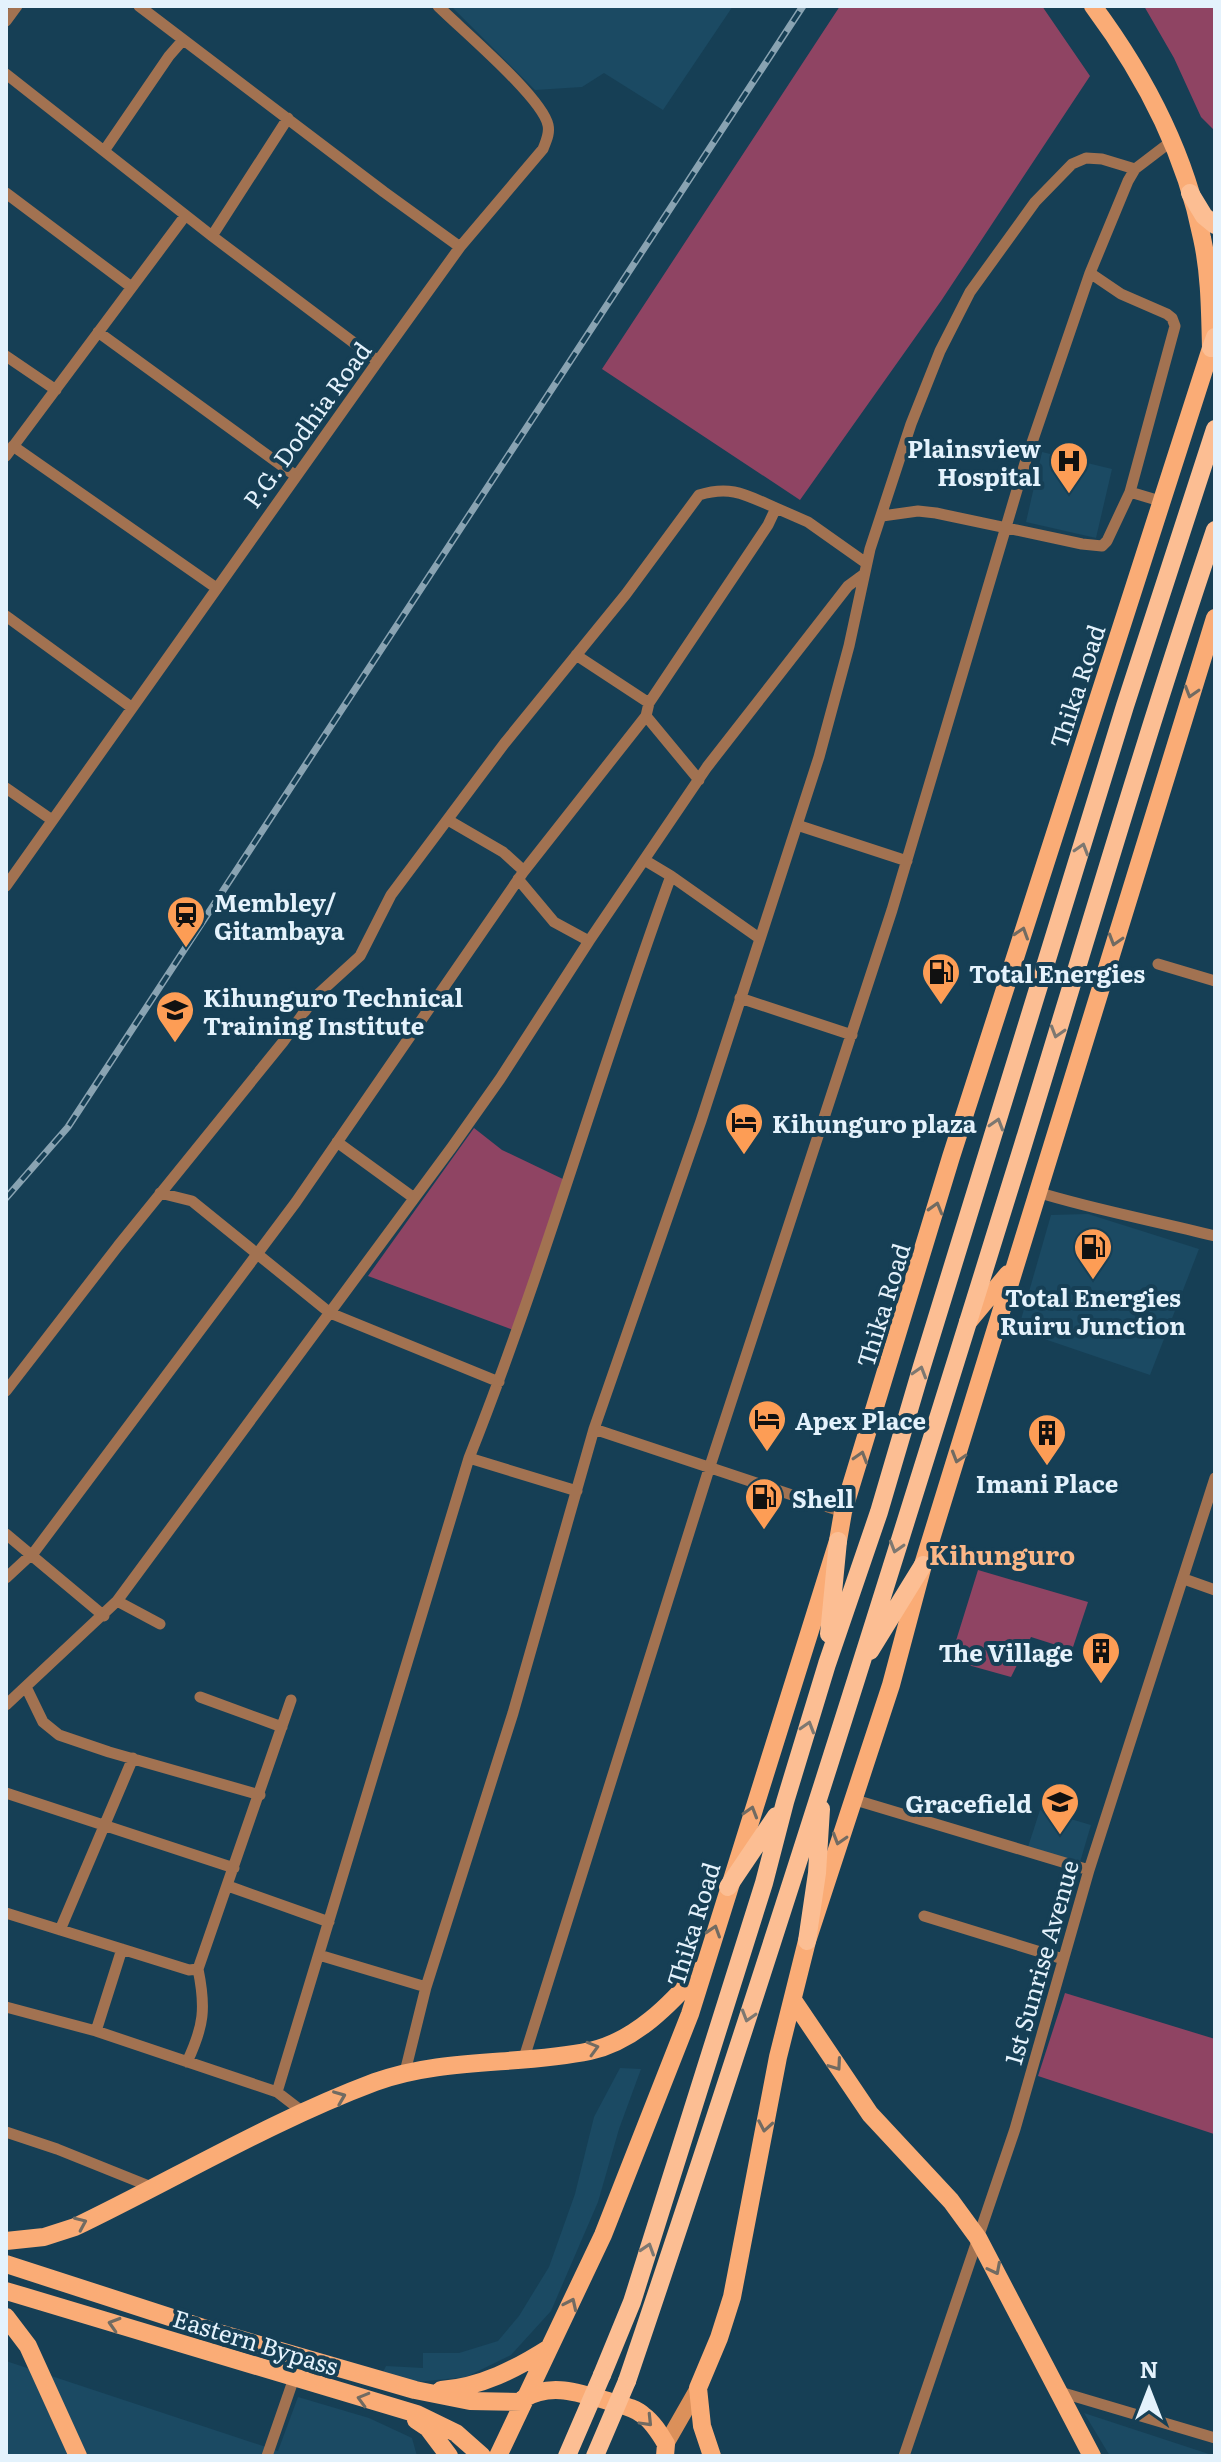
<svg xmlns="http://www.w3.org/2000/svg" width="1221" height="2462" font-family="Literata,serif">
<rect width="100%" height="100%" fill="#163f55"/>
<path fill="#1b4a63" d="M451,6H733L663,110L604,73L582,87L535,90Z
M1042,452L1112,469L1096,538L1026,522Z
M1088,1214L1199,1249L1150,1375L1018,1330L1051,1215Z
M1040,1810L1091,1825L1080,1862L1028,1847Z
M620,2068L641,2069L619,2129L598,2202L551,2311L511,2355L466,2377L407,2383L383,2372L386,2366L423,2368V2353H459L498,2341L519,2316L549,2267L575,2194L594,2117Z
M6,2361L278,2451L298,2397L369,2418L412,2438L417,2456H6Z
M1084,2413L1215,2456H1110Z"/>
<path fill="#8f4463" d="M840,6H1042L1090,76L941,301L800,500L602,369Z
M1144,6H1215V131L1201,117L1174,58Z
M474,1128L502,1150L567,1181L516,1331L368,1276Z
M978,1570L1088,1602L1072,1650L1031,1637L1011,1677L950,1660Z
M1065,1993L1215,2039L1214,2134L1038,2076Z"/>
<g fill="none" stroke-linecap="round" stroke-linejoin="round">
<path stroke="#a27251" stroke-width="11" d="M139,6L384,192L460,247
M6,21L17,6
M6,74L212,236L378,361
M104,151L169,56L183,40
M6,193L130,286
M212,236L288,118
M98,332L296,476
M6,356L56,390
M13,446L215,587
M6,456L185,216
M1130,492L1160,501
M776,508L808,522L866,563
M882,516L918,511L936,513L1082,544L1102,546L1107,541L1130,492L1175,326L1172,318L1167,314L1121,294L1090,273
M6,616L131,707
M576,655L649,703
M646,716L699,780
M6,788L52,820
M448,820L503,852L524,871
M797,825L907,861
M671,876L759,938
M518,879L554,922L589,941
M6,886L378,361L460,247L543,149C546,141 550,134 548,125C542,97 461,29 438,6
M1158,964L1215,981
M740,998L852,1035
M337,1142L414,1198
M1037,1192C1095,1210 1156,1221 1215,1236
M160,1193L192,1201L330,1313L499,1382
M6,1391L118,1246L283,1042L315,997L360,956L391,895L504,744L626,594L699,495C731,485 746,495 776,508L768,525L649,703L646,716L524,871L296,1202L35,1551L6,1578
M594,1429L843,1512
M469,1458L577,1491
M6,1534L104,1616
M1184,1579L1215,1590
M117,1601L160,1624
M26,1687L43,1722L59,1735L109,1752L260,1795
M200,1697L282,1727
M6,1705L117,1601L452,1147L500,1079L589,941L707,767L848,586L863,575
M6,1793L234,1868
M852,1799L1089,1870
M228,1886L329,1922
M6,1913L189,1970L198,1969L291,1700
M924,1916L1063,1959
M60,1930L133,1758
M319,1955L426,1987
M6,2007L96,2031L277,2092L303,2112
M96,2031L122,1949
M524,2058L709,1469L892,910L1025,463L1090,273L1128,181L1135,169L1173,140
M187,2062C204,2026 206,2008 198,1969
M405,2072L426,1987L513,1713L594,1429L701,1121L819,757L849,646L870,549L911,424L940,351L970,292L1035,202L1072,164L1086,158L1102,159L1135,169
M277,2092L469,1458C545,1267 600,1069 671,876L646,861
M6,2132L57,2149L154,2188
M1060,2392L1215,2438
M267,2456L294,2378
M904,2456L1015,2129L1089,1870L1215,1478"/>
<path stroke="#db905a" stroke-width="16" d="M666,2444L698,2388"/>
<path stroke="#faac76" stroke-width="18" d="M968,1322L1008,1274
M793,2000L870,2114L951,2201L978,2238L1092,2456
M6,2241L44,2237L75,2227C175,2179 271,2121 375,2082C444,2057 518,2066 590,2051C635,2041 671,2004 700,1970
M6,2264L222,2334L415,2390L470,2401L522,2402
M6,2291L417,2414L456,2433L482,2456
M6,2317L28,2346L78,2456
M441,2390C481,2387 516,2369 549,2348
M523,2399C551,2382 579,2393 608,2401C620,2405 634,2407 643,2415C653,2422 660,2434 666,2444L665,2456
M416,2420L428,2428L449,2456
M498,2456L603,2235L690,2014L838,1541L843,1512L951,1157L1211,348C1210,311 1210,274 1202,238C1185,152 1145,76 1093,6
M712,2456L702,2426L698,2388L719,2338L732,2297L778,2057L807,1941L891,1685L923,1565L1215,618"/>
<path stroke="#fcbe93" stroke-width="18" d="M1190,193L1204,216L1215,225
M1211,348L1215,337
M829,1634L838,1541
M870,1651L923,1565
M728,1887L776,1816
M807,1941L817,1873L821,1809
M602,2375L632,2302L764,1883L785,1802L827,1664L879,1512L922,1366L1125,706L1215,429
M627,2381C766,1972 895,1558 1023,1145C1086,940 1146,734 1215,530"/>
<g stroke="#89a3b2" stroke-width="7">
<path id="rail" d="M6,1198L68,1127L803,6"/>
</g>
<use href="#rail" stroke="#163f55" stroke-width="4" stroke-dasharray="12" stroke-linecap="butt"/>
<path stroke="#fcbe93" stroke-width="18" d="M567,2456L602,2375
M595,2456L627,2381"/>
</g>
<defs><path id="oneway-chevron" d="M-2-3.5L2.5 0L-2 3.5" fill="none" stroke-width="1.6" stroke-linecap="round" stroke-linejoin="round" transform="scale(2)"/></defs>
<g stroke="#716b62">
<use href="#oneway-chevron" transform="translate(1191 692) rotate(107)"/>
<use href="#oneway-chevron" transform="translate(1022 933) rotate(-72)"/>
<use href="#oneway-chevron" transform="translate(1115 940) rotate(107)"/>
<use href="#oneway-chevron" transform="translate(936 1208) rotate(-74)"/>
<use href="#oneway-chevron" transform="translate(861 1457) rotate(-73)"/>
<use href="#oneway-chevron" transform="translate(958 1457) rotate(107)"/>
<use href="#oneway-chevron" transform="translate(751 1812) rotate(-73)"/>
<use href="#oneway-chevron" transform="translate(839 1839) rotate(107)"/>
<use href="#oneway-chevron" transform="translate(714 1931) rotate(-72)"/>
<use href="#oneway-chevron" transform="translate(593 2048) rotate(-16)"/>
<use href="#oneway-chevron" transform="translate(836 2065) rotate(55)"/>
<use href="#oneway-chevron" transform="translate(340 2097) rotate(-22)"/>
<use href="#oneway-chevron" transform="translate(765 2126) rotate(100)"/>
<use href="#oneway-chevron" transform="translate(81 2223) rotate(-24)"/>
<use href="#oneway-chevron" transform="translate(995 2269) rotate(63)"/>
<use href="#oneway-chevron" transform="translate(571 2304) rotate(-65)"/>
<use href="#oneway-chevron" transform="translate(114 2324) rotate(-163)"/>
<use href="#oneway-chevron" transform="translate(363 2399) rotate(-164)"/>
<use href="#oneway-chevron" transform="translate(647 2421) rotate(46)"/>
</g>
<g stroke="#7d7871">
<use href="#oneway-chevron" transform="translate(1082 849) rotate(-73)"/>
<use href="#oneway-chevron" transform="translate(1057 1032) rotate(107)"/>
<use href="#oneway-chevron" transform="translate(997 1124) rotate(-73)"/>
<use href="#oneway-chevron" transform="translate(920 1372) rotate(-73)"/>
<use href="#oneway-chevron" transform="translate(896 1547) rotate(107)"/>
<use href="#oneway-chevron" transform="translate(808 1727) rotate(-73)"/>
<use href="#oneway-chevron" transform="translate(748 2016) rotate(107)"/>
<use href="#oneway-chevron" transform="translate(648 2249) rotate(-72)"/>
</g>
<defs>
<g id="hospital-pin" transform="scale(2)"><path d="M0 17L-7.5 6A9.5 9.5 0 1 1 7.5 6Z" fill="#fd9d55" stroke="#163f55"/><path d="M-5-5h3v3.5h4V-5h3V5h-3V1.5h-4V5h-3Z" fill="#111"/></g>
<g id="station-pin" transform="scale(2)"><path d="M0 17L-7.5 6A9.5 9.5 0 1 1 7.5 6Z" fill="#fd9d55" stroke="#163f55"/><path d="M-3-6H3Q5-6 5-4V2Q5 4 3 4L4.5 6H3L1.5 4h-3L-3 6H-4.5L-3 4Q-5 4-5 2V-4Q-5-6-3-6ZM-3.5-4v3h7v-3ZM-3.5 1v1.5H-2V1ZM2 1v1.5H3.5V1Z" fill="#111"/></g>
<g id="fuel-pin" transform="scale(2)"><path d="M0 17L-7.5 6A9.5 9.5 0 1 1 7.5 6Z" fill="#fd9d55" stroke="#163f55"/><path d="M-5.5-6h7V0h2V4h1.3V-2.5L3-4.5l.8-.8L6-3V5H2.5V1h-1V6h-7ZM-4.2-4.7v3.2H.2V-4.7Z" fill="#111"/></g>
<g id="school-pin" transform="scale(2)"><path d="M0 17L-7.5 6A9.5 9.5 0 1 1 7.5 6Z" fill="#fd9d55" stroke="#163f55"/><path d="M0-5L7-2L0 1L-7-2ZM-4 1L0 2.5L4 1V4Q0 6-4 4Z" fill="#111"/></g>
<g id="hotel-pin" transform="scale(2)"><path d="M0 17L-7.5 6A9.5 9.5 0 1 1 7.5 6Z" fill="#fd9d55" stroke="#163f55"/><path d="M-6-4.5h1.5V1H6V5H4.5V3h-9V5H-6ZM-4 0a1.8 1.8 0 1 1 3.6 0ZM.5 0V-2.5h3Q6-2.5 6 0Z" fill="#111"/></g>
<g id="building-pin" transform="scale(2)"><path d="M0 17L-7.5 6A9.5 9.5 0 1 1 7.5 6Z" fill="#fd9d55" stroke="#163f55"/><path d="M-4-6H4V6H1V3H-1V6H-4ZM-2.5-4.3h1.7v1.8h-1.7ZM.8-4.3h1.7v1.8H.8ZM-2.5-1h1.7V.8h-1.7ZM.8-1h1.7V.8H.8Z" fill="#111"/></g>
</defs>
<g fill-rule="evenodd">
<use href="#hospital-pin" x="1069" y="461"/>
<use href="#station-pin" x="186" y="915"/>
<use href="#fuel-pin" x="941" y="972"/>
<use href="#school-pin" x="175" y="1010"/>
<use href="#hotel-pin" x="744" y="1122"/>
<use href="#fuel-pin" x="1093" y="1247"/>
<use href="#hotel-pin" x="767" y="1419"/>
<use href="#building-pin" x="1047" y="1433"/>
<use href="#fuel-pin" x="764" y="1497"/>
<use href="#building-pin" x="1101" y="1651"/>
<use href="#school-pin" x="1060" y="1802"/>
</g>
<g text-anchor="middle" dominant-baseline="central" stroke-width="8" stroke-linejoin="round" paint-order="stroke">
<g font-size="24" fill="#e4f2fc" stroke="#163f55">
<text transform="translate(306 424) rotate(-54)">P.G. Dodhia Road</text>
<text transform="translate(1076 686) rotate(-72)">Thika Road</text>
<text transform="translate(882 1305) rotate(-73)">Thika Road</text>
<text transform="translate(692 1924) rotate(-73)">Thika Road</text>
<text transform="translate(1040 1962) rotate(-74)">1st Sunrise Avenue</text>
<text transform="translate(256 2341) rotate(17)">Eastern Bypass</text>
</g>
<g font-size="24" font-weight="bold" fill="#e4f2fc" stroke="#163f55" text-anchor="start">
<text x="1041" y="447" text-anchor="end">Plainsview<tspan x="1041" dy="28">Hospital</tspan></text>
<text x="214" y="901">Membley/<tspan x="214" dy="28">Gitambaya</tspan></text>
<text x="969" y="972">Total Energies</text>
<text x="203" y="996">Kihunguro Technical<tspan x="203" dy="28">Training Institute</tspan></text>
<text x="772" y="1122">Kihunguro plaza</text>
<text x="1093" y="1296" text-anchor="middle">Total Energies<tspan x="1093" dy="28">Ruiru Junction</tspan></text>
<text x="795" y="1419">Apex Place</text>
<text x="1047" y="1482" text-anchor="middle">Imani Place</text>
<text x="792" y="1497">Shell</text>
<text x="1073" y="1651" text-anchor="end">The Village</text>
<text x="1032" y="1802" text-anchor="end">Gracefield</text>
</g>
<g font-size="26" font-weight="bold" fill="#fab687" stroke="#163f55">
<text x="1002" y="1553">Kihunguro</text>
</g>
</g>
<rect width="1221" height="2462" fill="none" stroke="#e4f2fc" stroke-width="16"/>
<g transform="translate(1149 2390)" stroke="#163f55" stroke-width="6" paint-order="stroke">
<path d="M0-6L14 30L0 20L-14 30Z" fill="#e4f2fc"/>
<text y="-12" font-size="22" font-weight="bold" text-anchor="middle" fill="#e4f2fc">N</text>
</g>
</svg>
